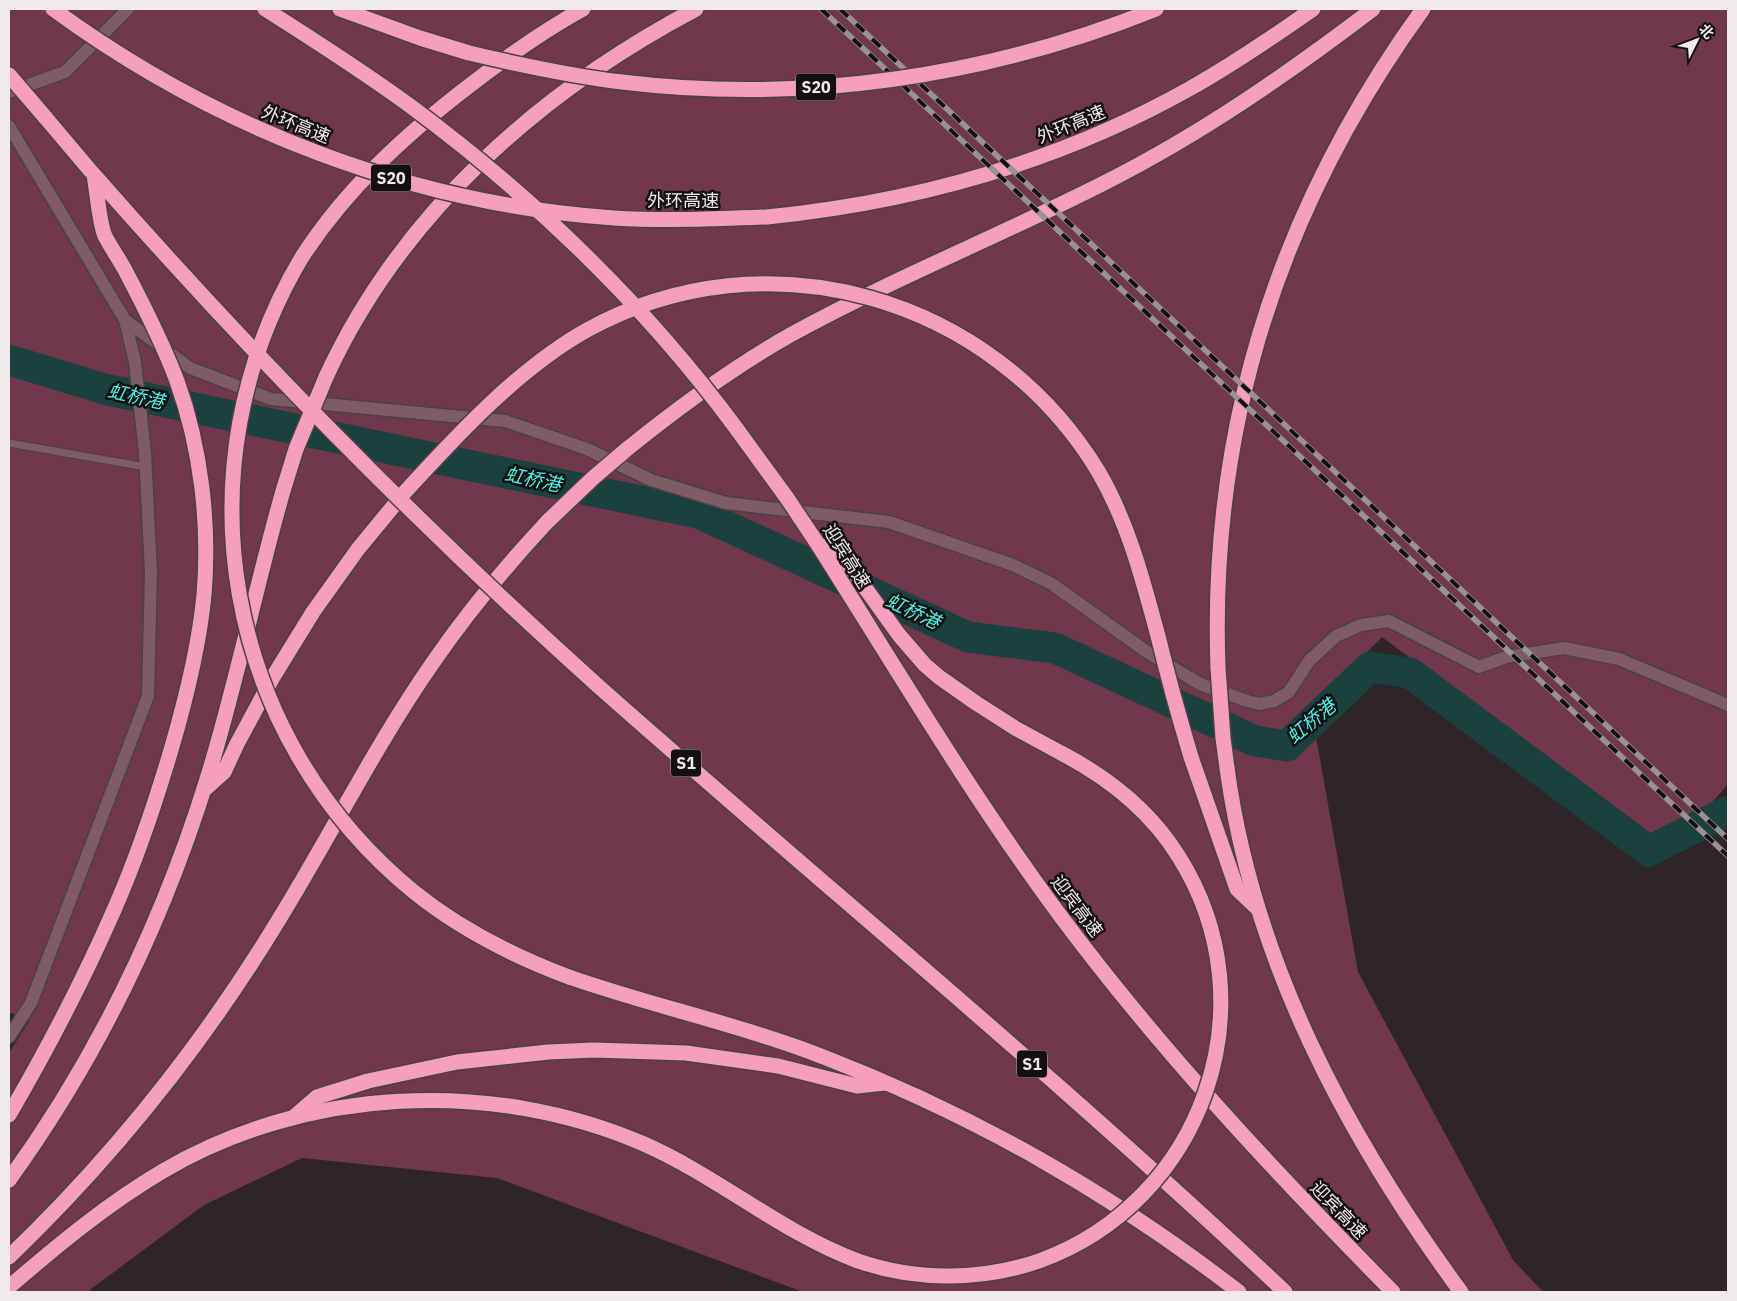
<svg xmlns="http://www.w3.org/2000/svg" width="1737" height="1301" font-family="'IBM Plex Sans','Noto Sans SC',sans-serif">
<rect width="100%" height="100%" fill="#2f2528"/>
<path fill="#71374d" d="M9,9H1728V784L1670,851L1382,637L1311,709L1358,972L1513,1260L1543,1292H803L497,1178L302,1158L204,1205L87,1292H9V1053L29,1021L9,1012Z"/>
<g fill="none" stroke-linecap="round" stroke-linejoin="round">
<path stroke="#1b413f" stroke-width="31" d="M9,360L108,390L698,513L968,637L1055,648L1255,741L1287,746L1370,667L1410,673L1649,851L1728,811"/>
<g stroke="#4a4143" stroke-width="9">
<path id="service" d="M9,443L146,467"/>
</g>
<g stroke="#4a4143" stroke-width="15">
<path id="minor" d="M9,126L125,320L190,368L271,399L505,421L587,449L651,480L726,503L889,522L1013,565L1052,584L1147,652L1200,684L1247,701L1259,704L1274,701L1289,692L1309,661L1336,636L1361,625L1389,621L1479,667L1506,657L1564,648L1619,659L1728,705
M9,1037L31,1003L148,696L151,572L145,453L135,362L125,320"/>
</g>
<g stroke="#4a4143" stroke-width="15">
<path id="tertiary" d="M9,92L65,72L128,9"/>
</g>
<g stroke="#4a4143" stroke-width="18">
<path id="motorway" d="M340,9L420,38L469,53
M45,117L94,175
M767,217C916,202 1057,163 1189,89C1232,65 1273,37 1313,9
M302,257C346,189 405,135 469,86C505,58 543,31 583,9
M326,377C401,214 539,92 696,9
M736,428L787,498
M627,449C679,407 733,367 792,334C894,278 1002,235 1106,182C1201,134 1289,73 1373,9
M817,543C896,668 971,795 1059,914C1161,1051 1274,1171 1393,1292
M818,544L843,557L899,635L925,665L939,677L976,703L1015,728L1061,753
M1218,668C1209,425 1281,205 1423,9
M597,685C826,888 1063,1082 1285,1292
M1191,757L1237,889L1257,908
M1227,768C1253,961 1347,1137 1461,1292
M204,790L224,772L237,744L273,677L313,612L358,549L405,492
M569,977C652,1006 738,1024 821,1056C974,1115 1109,1192 1239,1292
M9,1115C48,1048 83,981 114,910
M294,1117L317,1097L368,1081L457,1062L548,1052L594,1050L686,1053L778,1066L857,1086L885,1083
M9,1180C97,1058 164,919 208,776C237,682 256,585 283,491
M9,1257C112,1158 204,1043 278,921C331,835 376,744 434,661C468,612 506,566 547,522
M9,1287C58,1245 107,1204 163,1171C306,1087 492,1078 644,1144C719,1177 782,1233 858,1261"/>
</g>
<use href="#service" stroke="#7e5b66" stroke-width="7"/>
<use href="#minor" stroke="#7e5b66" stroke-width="12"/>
<use href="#tertiary" stroke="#7e5b66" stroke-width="12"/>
<use href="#motorway" stroke="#f59ebd" stroke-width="15"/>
<g stroke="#9a9194" stroke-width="5.5">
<path id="rail" d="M821,9L1728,856
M840,9L1728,839"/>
</g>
<use href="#rail" stroke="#141011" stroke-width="4" stroke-dasharray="11" stroke-linecap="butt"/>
<g stroke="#4a4143" stroke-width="18" stroke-linecap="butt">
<path id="motorway-bridge" d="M53,9C217,129 411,204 614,218C665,221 716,219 767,217
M265,9C314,40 362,71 409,105C532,196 645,305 736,428
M469,53C520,65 570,76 622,82C803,104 987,77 1156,9
M9,75L45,117
M94,175C97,190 99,223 105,236C111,248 120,260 126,272C145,308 163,344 177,381C201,448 210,524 204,595C199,647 186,699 171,750C155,804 137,858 114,910
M95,176C253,356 420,526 597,685
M302,257C176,468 224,737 414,892C460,929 513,956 569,977
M283,491L296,449L326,377
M405,492C457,435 519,368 587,330C768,231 992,297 1098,471C1128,522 1143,580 1158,636C1168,677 1179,717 1191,757
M787,498L817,543
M547,522L593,478L627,449
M1218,668L1223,738L1227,768
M858,1261C916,1281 981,1281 1039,1261C1203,1202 1272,1005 1179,857C1150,810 1109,778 1061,753"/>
</g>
<use href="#motorway-bridge" stroke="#f59ebd" stroke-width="15"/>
</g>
<g text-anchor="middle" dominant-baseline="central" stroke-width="5" stroke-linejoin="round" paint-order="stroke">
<g fill="#141011" stroke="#afa9aa" stroke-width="1">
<rect x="796" y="73.5" width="40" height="27" rx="4"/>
<rect x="371" y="164.5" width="40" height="27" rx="4"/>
<rect x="671" y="749.5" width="30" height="27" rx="4"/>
<rect x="1017" y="1050.5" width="30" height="27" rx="4"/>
</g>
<g font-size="16" font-weight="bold" fill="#f1eaec">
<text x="816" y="87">S20</text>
<text x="391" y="178">S20</text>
<text x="686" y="763">S1</text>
<text x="1032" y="1064">S1</text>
</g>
<g font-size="18" fill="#f1eaec" stroke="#141011">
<text transform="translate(296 124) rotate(22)">外环高速</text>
<text transform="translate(1071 124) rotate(-22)">外环高速</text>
<text x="683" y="200">外环高速</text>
<text transform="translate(847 556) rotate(58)">迎宾高速</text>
<text transform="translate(1077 906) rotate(53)">迎宾高速</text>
<text transform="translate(1339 1210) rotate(46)">迎宾高速</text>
</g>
<g font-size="19" font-style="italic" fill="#46f6ed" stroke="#141011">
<text transform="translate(136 396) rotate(12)">虹桥港</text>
<text transform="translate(533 479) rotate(12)">虹桥港</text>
<text transform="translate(913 611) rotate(25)">虹桥港</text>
<text transform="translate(1311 721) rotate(-40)">虹桥港</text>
</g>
</g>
<rect width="1737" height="1301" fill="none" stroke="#f1eaec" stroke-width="20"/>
<g transform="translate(1697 40) rotate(48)" stroke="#141011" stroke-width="4" paint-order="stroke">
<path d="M0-4L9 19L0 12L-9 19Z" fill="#f1eaec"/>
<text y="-8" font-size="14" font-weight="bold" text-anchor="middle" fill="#f1eaec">北</text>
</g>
</svg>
